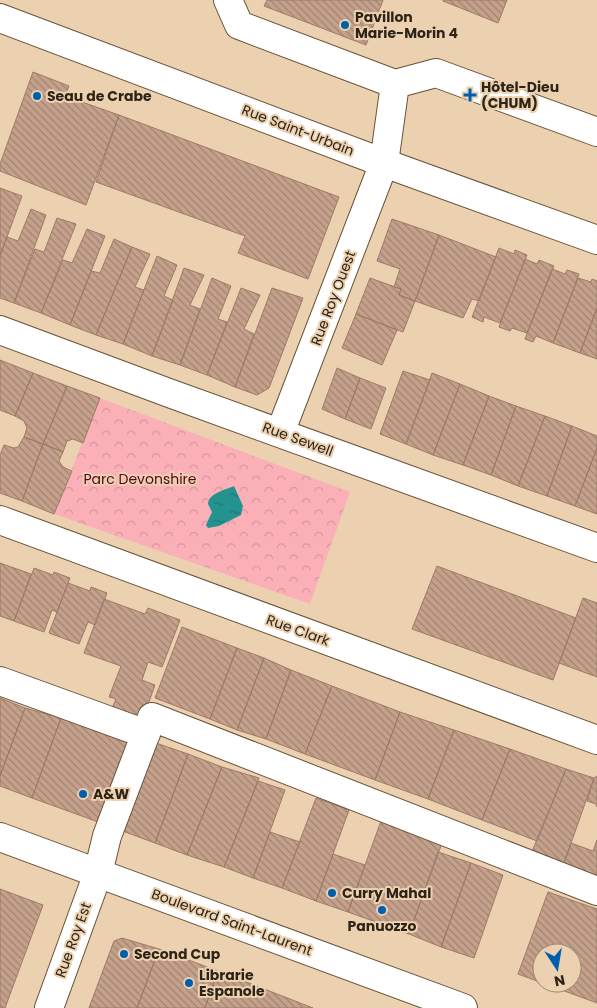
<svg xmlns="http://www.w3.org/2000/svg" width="597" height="1008" font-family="Poppins,sans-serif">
<defs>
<pattern id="park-crowns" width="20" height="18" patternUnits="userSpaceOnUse" patternTransform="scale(1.25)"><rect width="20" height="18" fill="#fbb0b8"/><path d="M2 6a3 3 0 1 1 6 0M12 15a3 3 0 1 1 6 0" fill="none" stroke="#d7979d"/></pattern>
<pattern id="water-ripples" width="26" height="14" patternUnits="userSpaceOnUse" patternTransform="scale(1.25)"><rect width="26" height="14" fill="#24928f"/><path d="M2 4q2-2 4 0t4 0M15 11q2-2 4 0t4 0" fill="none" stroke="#207774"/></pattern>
<pattern id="building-back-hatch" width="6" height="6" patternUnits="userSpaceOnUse" patternTransform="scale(1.25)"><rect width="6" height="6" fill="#c5a18c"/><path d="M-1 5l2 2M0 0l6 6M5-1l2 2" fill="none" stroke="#a08371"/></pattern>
</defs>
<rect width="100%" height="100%" fill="#ecd1b1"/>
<path fill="url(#park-crowns)" d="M100,398L350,492L310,604L54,514Z"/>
<path fill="url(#water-ripples)" d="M234,486L243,506L241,515L219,526L208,528L206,525L212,512L208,504C209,493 225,490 234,486Z"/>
<path fill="url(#building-back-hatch)" stroke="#9d7a66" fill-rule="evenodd" d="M267,0H383L366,45L264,6Z
M443,0H507L498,23L443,1Z
M33,72L69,86L65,96L119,115L86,205L0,171V164Z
M119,115L339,197L308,279L238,253L245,236L96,182Z
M0,188L22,196L0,256Z
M31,209L46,215L14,303L0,298V256L7,237L18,241Z
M57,218L76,224L41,313L14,303L35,249L44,252Z
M392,219L439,235L415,301L399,295L401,289L394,287L400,269L377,261Z
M87,229L105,236L70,325L41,313L63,260L72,263Z
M439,235L496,257L479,301L472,299L463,318L415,301Z
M114,239L132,247L96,335L70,325L91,271L100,273Z
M132,247L150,254L135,287L144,290L123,344L96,335Z
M499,248L514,254L515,250L527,255L500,323L484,317L483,322L472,317Z
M157,256L177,265L164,296L173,300L152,356L123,344Z
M525,259L537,264L539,260L554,266L527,333L512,328L510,331L499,327Z
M184,268L204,275L190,305L200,309L180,365L152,356Z
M552,269L565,274L567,270L579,274L553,343L536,336L533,342L525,339Z
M212,278L231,286L218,319L227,322L207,375L180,365Z
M370,278L401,289L399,295L415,301L403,332L356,314Z
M578,278L591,282L592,279L597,281V308L580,353L553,343Z
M241,288L260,295L244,329L254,334L235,387L207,375Z
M272,288L303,298L269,388L257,395L235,387Z
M597,308V359L580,353Z
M356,314L397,330L382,365L342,348Z
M0,360L33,373L15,416L0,410Z
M337,368L360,378L345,419L322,409Z
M403,371L430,380L406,444L380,434Z
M33,373L67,386L43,444L24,437L27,428L24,421L15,416Z
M432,373L460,384L433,455L406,444Z
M360,378L386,388L371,429L345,419Z
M460,384L489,396L463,465L433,455Z
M67,386L100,398L83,443L73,439L67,441L63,452L43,444Z
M489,396L516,406L491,475L463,465Z
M516,406L545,416L518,486L491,475Z
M545,416L572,426L547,496L518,486Z
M572,426L597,436V448L575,506L547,496Z
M24,437L43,444L22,501L0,493V455L4,445L14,448L18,447Z
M43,444L63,452L59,461L63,467L72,471L54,514L22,501Z
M597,448V514L575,506Z
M0,563L31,574L14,621L0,616Z
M437,566L576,618L553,680L412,629Z
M34,568L53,575L54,572L70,578L57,612L52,610L44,632L14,621Z
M68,583L90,591L91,587L107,593L95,625L88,622L79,644L49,633Z
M583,598L597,603V677L559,663Z
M104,599L145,614L148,608L180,620L162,667L148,662L142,680L155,685L140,727L109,715L116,699L109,697L121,666L84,653Z
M182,627L237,648L210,719L155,698Z
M237,648L264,658L237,730L210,719Z
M264,658L291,670L266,739L237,730Z
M291,670L332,686L305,754L266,739Z
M332,686L400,712L375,780L305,754Z
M0,698L25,708L0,776Z
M25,708L61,718L32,798L0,786V776Z
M400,712L454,730L428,799L375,780Z
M61,718L130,744L101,823L32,798Z
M454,730L510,749L482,820L428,799Z
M153,742L188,754L155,843L120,830Z
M510,749L566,769L537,841L482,820Z
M188,754L222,767L187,855L155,843Z
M222,767L259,778L224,867L187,855Z
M566,769L594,778L563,866L531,854Z
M597,776V807L596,804L587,801L594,778Z
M258,781L285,790L253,878L224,867Z
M316,798L349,810L316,901L282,888Z
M381,821L442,843L409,934L348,912Z
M270,832L300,842L282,888L253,878Z
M597,840V878L563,866L571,843L593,851Z
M438,852L471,863L441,947L409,934Z
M333,854L365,865L348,912L316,901Z
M471,863L503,875L474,958L441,947Z
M0,889L43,905L5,1008H0Z
M548,892L597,909V1003L518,974ZM542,953H572V983H542Z
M122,938L159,949L137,1008H89L114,941Z
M159,949L218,971L205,1008H137Z
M218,971L313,1008H205Z"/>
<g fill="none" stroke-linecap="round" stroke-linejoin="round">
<g stroke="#685135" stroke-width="30">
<path id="minor" d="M228,0L239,25L395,84L384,163L280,433
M395,84L436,73L597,132
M0,330L169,393L597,548
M0,520L597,740
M0,681L146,734
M49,1008L98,873L107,836L152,717L597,891"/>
</g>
<g stroke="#685135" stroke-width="30">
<path id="major" d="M0,18L384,163L597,240
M0,837L463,1008"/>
</g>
<use href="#minor" stroke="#fff" stroke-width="28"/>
<use href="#major" stroke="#fff" stroke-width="28"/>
</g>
<g fill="#005fac" stroke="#ecd1b1" stroke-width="2">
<circle cx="345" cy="25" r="5"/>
<path d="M467.5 87.5h5v5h5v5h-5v5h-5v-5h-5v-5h5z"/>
<circle cx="37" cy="96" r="5"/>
<circle cx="83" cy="794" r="5"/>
<circle cx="332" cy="893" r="5"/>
<circle cx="382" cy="910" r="5"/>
<circle cx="124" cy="954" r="5"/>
<circle cx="189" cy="983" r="5"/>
</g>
<g text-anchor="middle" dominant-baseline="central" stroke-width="4" stroke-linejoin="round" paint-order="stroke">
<g font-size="14" font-weight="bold" fill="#2d2316" stroke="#ecd1b1" text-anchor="start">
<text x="355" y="17">Pavillon<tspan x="355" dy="16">Marie-Morin 4</tspan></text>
<text x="481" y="87">Hôtel-Dieu<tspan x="481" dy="16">(CHUM)</tspan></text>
<text x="47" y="96">Seau de Crabe</text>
<text x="93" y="794">A&amp;W</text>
<text x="342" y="893">Curry Mahal</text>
<text x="382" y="926" text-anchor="middle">Panuozzo</text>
<text x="134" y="954">Second Cup</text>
<text x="199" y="975">Librarie<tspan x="199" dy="16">Espanole</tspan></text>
</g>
<g font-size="14" fill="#2d2316" stroke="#ecd1b1">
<text transform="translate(298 130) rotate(21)">Rue Saint-Urbain</text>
<text transform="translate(333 298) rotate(-69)">Rue Roy Ouest</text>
<text transform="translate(298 439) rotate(20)">Rue Sewell</text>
<text transform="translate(298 630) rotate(20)">Rue Clark</text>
<text transform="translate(232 922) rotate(20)">Boulevard Saint-Laurent</text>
<text transform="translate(73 940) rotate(-70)">Rue Roy Est</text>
</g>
<g font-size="14" fill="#58001c" stroke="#ecd1b1">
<text x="140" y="479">Parc Devonshire</text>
</g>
</g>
<g transform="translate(557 968) rotate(168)"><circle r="24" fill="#ecd1b1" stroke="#a08b73"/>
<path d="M0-4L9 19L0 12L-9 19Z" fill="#005fac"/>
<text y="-8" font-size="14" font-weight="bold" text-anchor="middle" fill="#2d2316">N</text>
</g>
</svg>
